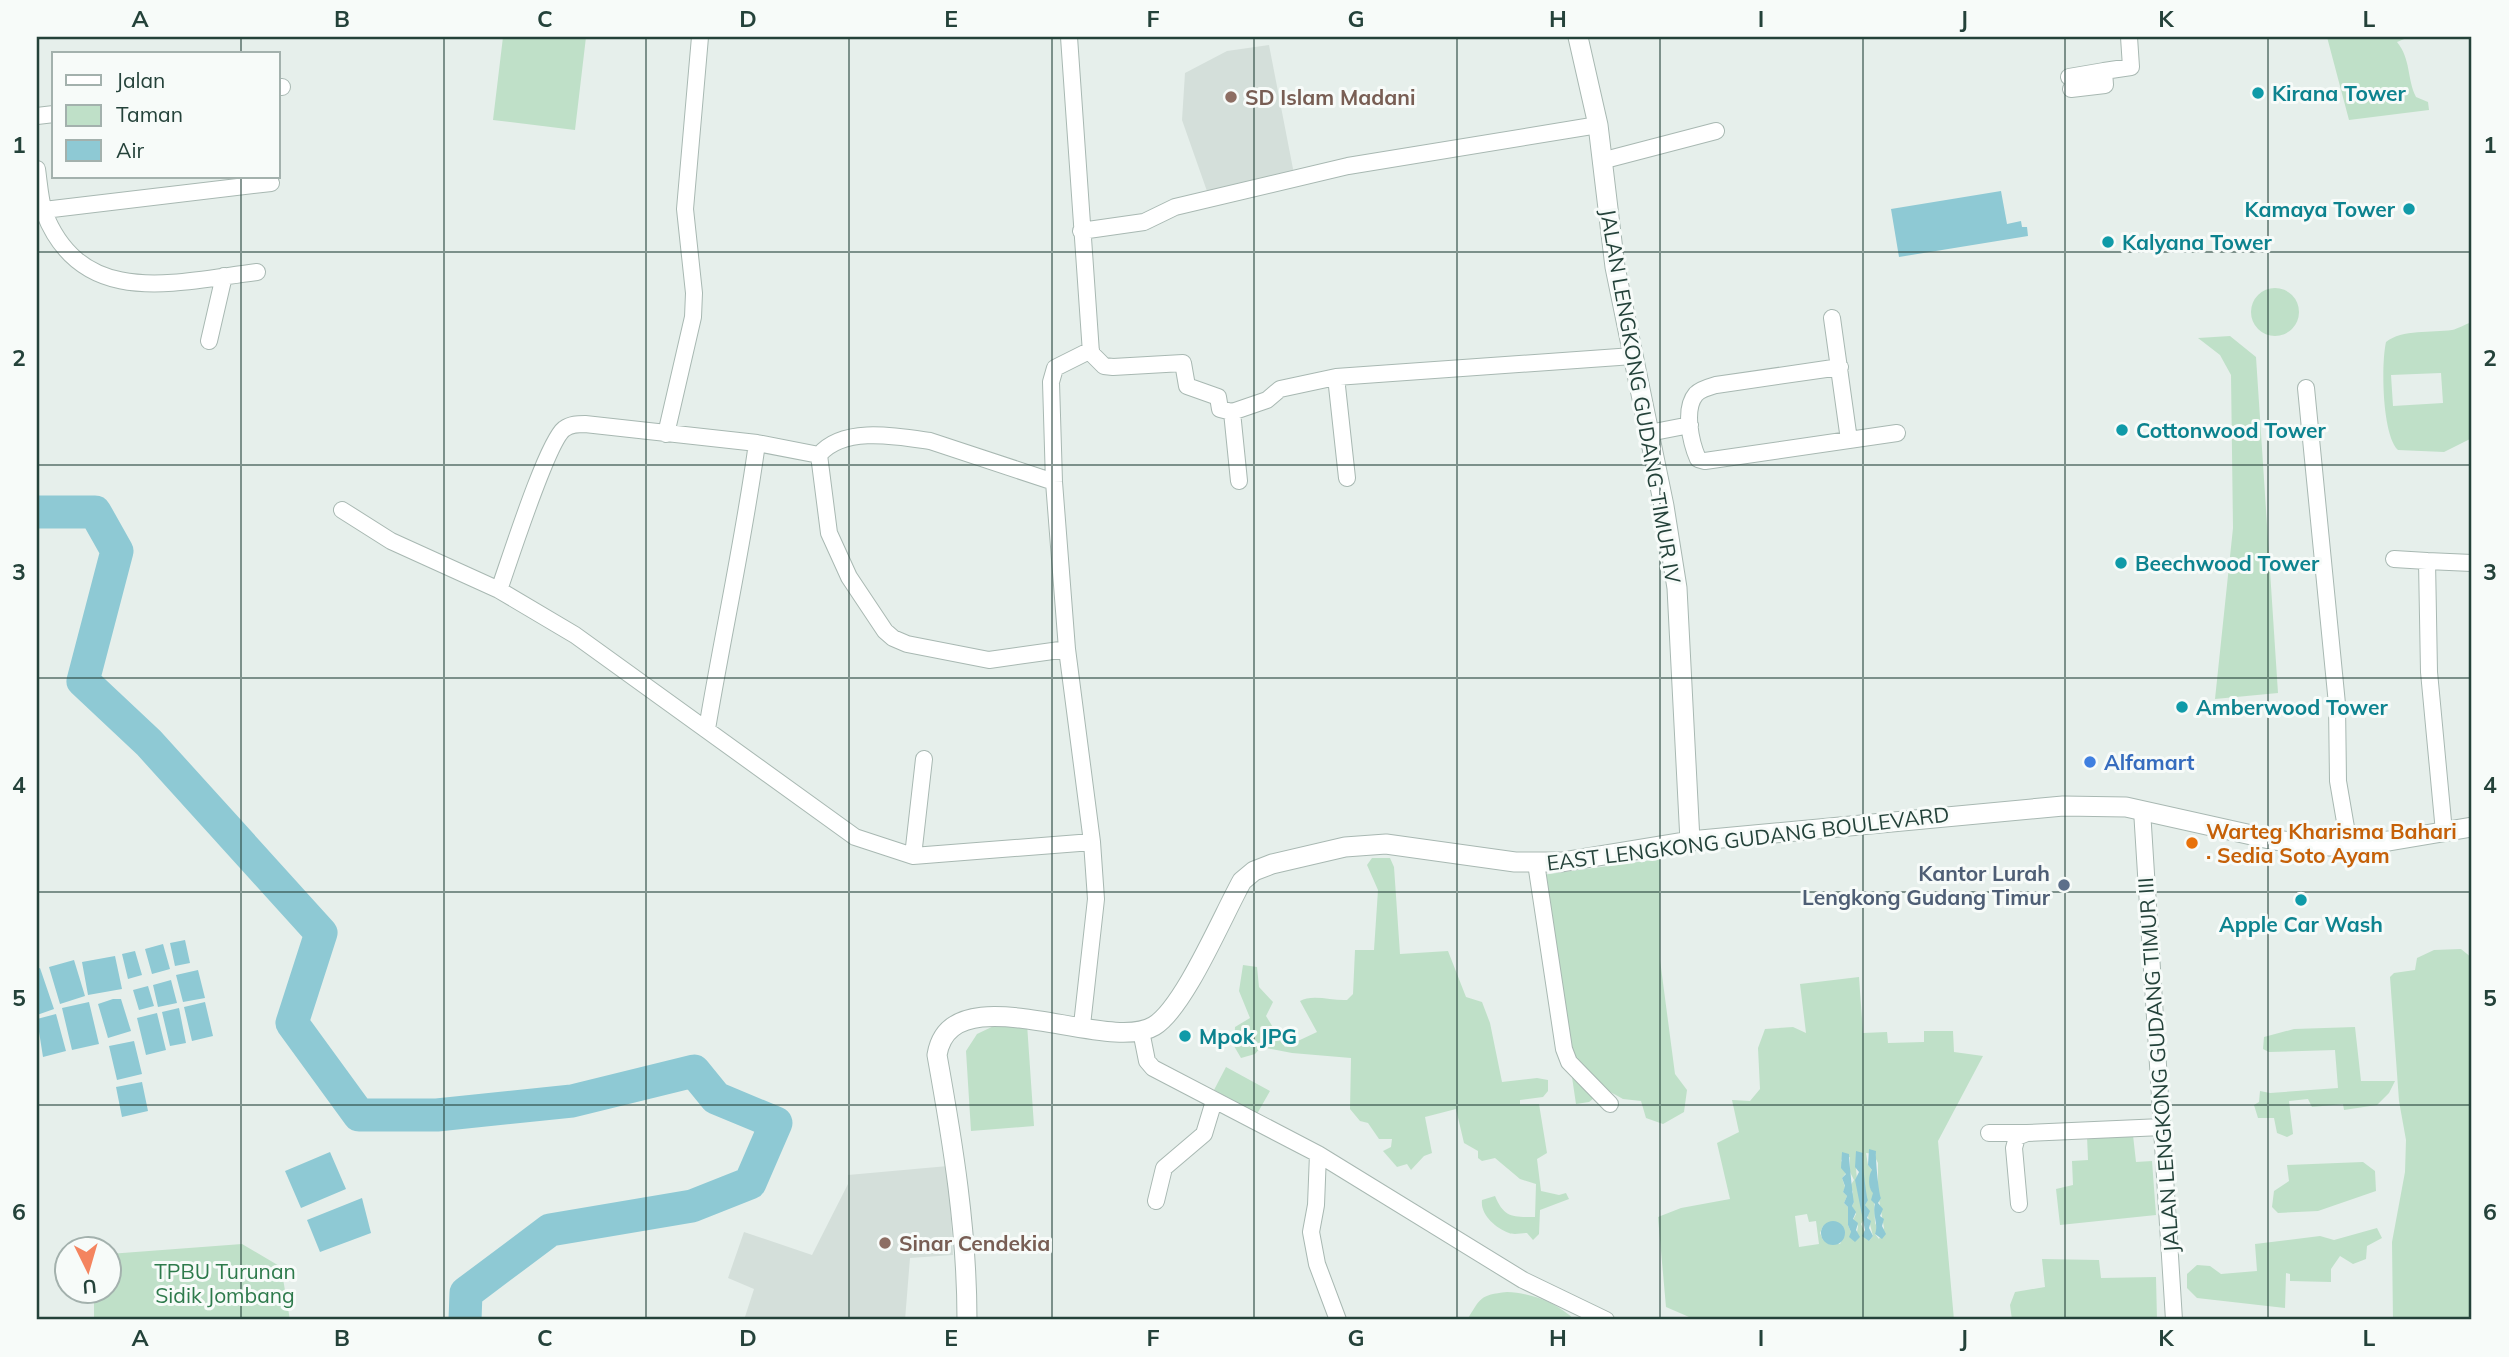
<svg xmlns="http://www.w3.org/2000/svg" width="2509" height="1357" font-family="Mulish,sans-serif">
<rect width="100%" height="100%" fill="#e6efeb"/>
<path fill="#d4dfda" d="M1269,45L1294,174L1208,194L1182,120L1185,73L1227,51Z
M948,1166L953,1255L910,1258L905,1320H744L754,1289L728,1278L744,1232L812,1255L848,1184V1175Z"/>
<path fill="#bfe0c8" fill-rule="evenodd" d="M503,37H586L575,130L493,120Z
M2327,37H2409L2397,42C2411,59 2407,79 2416,97L2428,102L2429,110L2349,120Z
M2251 312a24 24 0 1 1 48 0a24 24 0 1 1-48 0Z
M2472,322V438L2444,452L2398,450C2382,435 2381,364 2386,342C2402,329 2432,333 2452,330C2458,329 2465,324 2472,322ZM2441,373L2443,403L2393,406L2391,375Z
M2230,336L2256,357L2278,693L2215,699L2233,528L2231,375L2220,355L2198,338Z
M1372,858H1390L1394,867L1400,954L1448,951L1466,997L1482,1002L1490,1023L1502,1082L1537,1078L1548,1080V1091L1543,1097L1520,1100V1104H1539L1547,1153L1537,1159L1541,1191L1559,1195L1566,1193L1569,1199L1540,1210L1539,1234L1533,1240L1527,1233C1522,1233 1514,1235 1509,1233C1495,1228 1480,1214 1482,1200L1495,1196C1504,1218 1513,1217 1535,1217L1536,1184L1520,1179L1495,1158L1482,1161L1478,1158V1151L1464,1143L1456,1109L1425,1117L1432,1153L1424,1156L1411,1170L1407,1164L1397,1167L1383,1151L1391,1147L1392,1139H1379L1368,1123L1360,1121L1350,1109L1351,1058L1292,1053L1261,1047L1255,1054L1241,1058L1234,1046L1235,1027L1250,1018L1239,991L1243,965L1257,967L1259,987L1273,1002L1266,1016L1285,1047L1317,1032L1300,1001C1312,994 1333,1001 1347,1000L1353,994L1355,950H1374L1378,890L1367,865Z
M1660,859V960L1675,1074L1687,1090L1684,1112L1663,1124L1646,1118L1641,1101L1623,1099L1605,1089L1589,1102L1576,1104L1542,875Z
M2461,949L2472,958V1320H2393L2392,1242L2405,1172L2406,1140L2399,1101L2390,977L2394,973L2415,970L2417,958L2434,950Z
M1859,977L1863,1033L1887,1032L1888,1043L1924,1042V1031H1953L1954,1052L1983,1056L1938,1141L1954,1320H1696L1666,1307L1658,1217L1681,1208L1730,1199L1717,1143L1739,1132L1732,1100L1750,1101L1760,1089L1758,1048L1765,1029L1793,1027L1806,1033L1800,984ZM1866,1153L1876,1154L1875,1157L1878,1163V1194L1884,1228L1879,1239L1875,1234L1878,1229L1875,1223L1874,1193L1870,1188L1872,1170L1868,1165ZM1863,1156L1865,1205L1873,1236L1869,1241L1861,1224L1864,1219C1861,1201 1855,1177 1856,1159ZM1850,1157V1172L1854,1180L1850,1186L1853,1192L1851,1197L1854,1202L1852,1206L1856,1214L1853,1220L1858,1226L1857,1232H1851L1848,1225V1207L1844,1203L1847,1196L1843,1192L1845,1187L1842,1178L1846,1173L1841,1160ZM1807,1214L1809,1222L1816,1221L1819,1244L1799,1247L1795,1216ZM1842,1225L1845,1233L1840,1244L1823,1240L1820,1233L1823,1226Z
M1000,1023L1027,1024L1034,1126L971,1131L966,1051L977,1034Z
M2355,1027L2361,1081H2395L2389,1093L2377,1105L2344,1110L2343,1104L2312,1107L2308,1099L2289,1101L2293,1134L2287,1137L2277,1133L2274,1118H2258L2254,1105L2259,1102L2260,1091L2270,1093L2338,1088L2335,1050L2269,1052L2263,1049L2264,1037L2294,1029Z
M1226,1067L1270,1091L1257,1114L1214,1090Z
M2133,1135L2136,1162L2152,1161L2156,1215L2060,1225L2056,1189L2073,1185L2072,1161L2088,1160L2087,1136Z
M2363,1162L2375,1171L2376,1191L2318,1211L2278,1213L2272,1207L2274,1191L2289,1181L2287,1165Z
M2377,1228L2382,1238L2367,1246L2366,1259L2353,1264L2340,1256L2331,1269V1282L2290,1281V1274L2286,1273L2285,1308L2197,1298L2187,1288V1274L2197,1265L2210,1266L2221,1274L2257,1271L2255,1244L2320,1236L2334,1240Z
M242,1244L281,1267L290,1320H94V1291L108,1290L109,1254Z
M2042,1259L2099,1260L2101,1278L2156,1277L2157,1320H2012L2010,1305L2015,1292L2045,1287Z
M1507,1292C1533,1293 1557,1303 1575,1320H1467C1481,1298 1479,1295 1507,1292Z"/>
<path fill="#8ec9d4" d="M2001,191L2007,224L2021,221L2022,227H2027L2028,236L1899,257L1891,209Z
M185,940L190,963L175,966L170,943Z
M163,944L170,969L152,974L145,949Z
M135,951L142,975L128,979L122,954Z
M115,956L122,989L88,995L82,962Z
M74,960L85,996L60,1004L49,967Z
M40,968L54,1009L37,1015V969Z
M198,970L205,998L183,1002L176,975Z
M171,980L177,1003L158,1007L153,985Z
M148,986L154,1006L139,1010L133,990Z
M113,999H121L131,1031L108,1038L98,1004Z
M89,1002L99,1044L72,1050L62,1008Z
M205,1002L213,1036L192,1041L184,1007Z
M179,1008L186,1043L170,1046L162,1012Z
M157,1013L166,1050L146,1055L137,1018Z
M56,1014L66,1051L43,1057L37,1019Z
M134,1041L142,1074L117,1080L109,1046Z
M142,1082L148,1111L122,1117L116,1087Z
M1869,1149L1876,1151C1875,1157 1879,1196 1881,1198L1878,1203L1883,1209L1880,1216L1884,1219L1882,1226L1886,1234L1882,1239L1875,1234C1879,1224 1872,1215 1875,1204L1871,1200L1873,1193C1868,1189 1868,1175 1872,1170L1868,1165Z
M1856,1151L1863,1153C1862,1159 1866,1197 1868,1200L1865,1205L1870,1211L1867,1218L1871,1221L1869,1228L1873,1236L1869,1241L1862,1236L1865,1230L1855,1180L1859,1172L1855,1167Z
M330,1152L346,1189L301,1208L285,1171Z
M1842,1152L1849,1154C1849,1160 1853,1199 1854,1202L1852,1206L1856,1212L1853,1219L1858,1223L1856,1230L1860,1237L1855,1242L1849,1237L1851,1232L1848,1225V1207L1844,1203L1847,1196L1843,1192L1845,1186L1842,1178L1846,1174L1841,1168Z
M362,1198L371,1233L320,1252L307,1220Z
M1821 1233a12 12 0 1 1 24 0a12 12 0 1 1-24 0Z"/>
<g fill="none" stroke-linecap="round" stroke-linejoin="round">
<path stroke="#8ec9d4" stroke-width="33" d="M37,512H95L117,551L83,681L149,743L321,933L292,1023L359,1115H437L572,1101L694,1071L716,1098L776,1123L750,1183L692,1206L550,1230L466,1293L465,1320"/>
<g stroke="#a8b8b2" stroke-width="18">
<path id="minor" d="M1069,37L1091,353L1104,366L1113,367L1183,363L1187,386L1218,397L1220,409L1232,412
M2069,77L2104,71
M278,87H282
M2071,89L2105,85L2104,71L2131,67L2129,37
M37,116L54,114
M1601,161L1716,131
M37,169C39,183 40,199 44,212C82,310 176,282 257,272
M44,210L271,183
M1081,231L1144,222L1175,207L1348,166L1598,125
M1832,318L1849,440
M209,341L224,276
M1840,367L1716,385C1709,387 1701,389 1696,394C1683,409 1691,443 1698,459L1705,461L1897,433
M1336,377L1347,478
M2306,388L2337,704L2338,781L2349,845
M1649,433L1690,425
M666,434L693,317L694,293L685,209L700,37
M757,443L819,455
M1239,481L1232,412L1267,400L1280,389L1336,377L1633,356
M1054,482L930,441C896,436 843,426 819,455L829,533L849,577L885,631L893,638L907,644L989,660L1067,649
M342,510L391,541L499,590L575,635L855,837L913,856L1092,842
M2394,559L2427,561
M499,590C509,562 547,442 564,429C571,424 578,424 585,424L757,443C744,539 723,633 707,729
M2142,810L2174,1320
M2444,832L2429,672L2427,561L2472,563
M913,856L924,759
M1536,863L1564,1049L1569,1062L1610,1104
M1082,1025L1096,899L1092,842L1067,649L1054,482L1051,382L1055,368L1091,350
M1141,1031L1147,1061L1153,1068L1318,1154L1523,1280L1606,1320
M1989,1133H2027
M1318,1154L1316,1205L1311,1232L1317,1264L1338,1320
M1156,1201L1164,1168L1204,1134L1214,1101
M2019,1204L2014,1148L2017,1137L2027,1133L2162,1127"/>
</g>
<g stroke="#a8b8b2" stroke-width="21">
<path id="tertiary" d="M1578,37L1598,125L1615,267L1664,506L1677,588L1690,841
M967,1320C967,1230 953,1144 937,1055C951,971 1107,1055 1154,1026C1184,1008 1223,915 1242,881L1254,871L1272,864L1345,847L1386,844L1515,862H1562L1690,841L2063,806L2126,807L2274,840L2330,846L2389,841L2472,827"/>
</g>
<use href="#minor" stroke="#fff" stroke-width="16"/>
<use href="#tertiary" stroke="#fff" stroke-width="19"/>
</g>
<path fill="none" stroke="#24423a" stroke-width="2" stroke-opacity="0.55" d="M241,37V54M444,37V1320M646,37V1320M849,37V1320M1052,37V1320M1254,37V1320M1457,37V1320M1660,37V1320M1863,37V1320M2065,37V1320M2268,37V1320M241,177V1320M37,252H2472M37,465H2472M37,678H2472M37,892H2472M37,1105H2472"/>
<g fill="#0f9aa8" stroke="#f7fbf9" stroke-width="2.5">
<circle cx="2258" cy="93" r="7"/>
<circle cx="2409" cy="209" r="7"/>
<circle cx="2108" cy="242" r="7"/>
<circle cx="2122" cy="430" r="7"/>
<circle cx="2121" cy="563" r="7"/>
<circle cx="2182" cy="707" r="7"/>
<circle cx="2301" cy="900" r="7"/>
<circle cx="1185" cy="1036" r="7"/>
</g>
<g fill="#8d6e63" stroke="#f7fbf9" stroke-width="2.5">
<circle cx="1231" cy="97" r="7"/>
<circle cx="885" cy="1243" r="7"/>
</g>
<circle fill="#3f7fe0" stroke="#f7fbf9" stroke-width="2.5" cx="2090" cy="762" r="7"/>
<circle fill="#e8710a" stroke="#f7fbf9" stroke-width="2.5" cx="2192" cy="843" r="7"/>
<circle fill="#5c6f8a" stroke="#f7fbf9" stroke-width="2.5" cx="2064" cy="885" r="7"/>
<g text-anchor="middle" dominant-baseline="central" stroke-width="6" stroke-linejoin="round" paint-order="stroke">
<g font-size="21" font-weight="bold" fill="#0d838f" stroke="#f7fbf9" text-anchor="start">
<text x="2272" y="93">Kirana Tower</text>
<text x="2395" y="209" text-anchor="end">Kamaya Tower</text>
<text x="2122" y="242">Kalyana Tower</text>
<text x="2136" y="430">Cottonwood Tower</text>
<text x="2135" y="563">Beechwood Tower</text>
<text x="2196" y="707">Amberwood Tower</text>
<text x="2301" y="924" text-anchor="middle">Apple Car Wash</text>
<text x="1199" y="1036">Mpok JPG</text>
</g>
<g font-size="21" font-weight="bold" fill="#785e54" stroke="#f7fbf9" text-anchor="start">
<text x="1245" y="97">SD Islam Madani</text>
<text x="899" y="1243">Sinar Cendekia</text>
</g>
<g font-size="21" fill="#24423a" stroke="#f7fbf9">
<text transform="translate(1641 396) rotate(80)">JALAN LENGKONG GUDANG TIMUR IV</text>
<text transform="translate(1748 838) rotate(-7)">EAST LENGKONG GUDANG BOULEVARD</text>
<text transform="translate(2158 1065) rotate(-94)">JALAN LENGKONG GUDANG TIMUR III</text>
</g>
<g font-size="21" font-weight="bold" fill="#366cbe" stroke="#f7fbf9" text-anchor="start">
<text x="2104" y="762">Alfamart</text>
</g>
<g font-size="21" font-weight="bold" fill="#c56008" stroke="#f7fbf9" text-anchor="start">
<text x="2206" y="831">Warteg Kharisma Bahari<tspan x="2206" dy="24">· Sedia Soto Ayam</tspan></text>
</g>
<g font-size="21" font-weight="bold" fill="#4e5e75" stroke="#f7fbf9" text-anchor="end">
<text x="2050" y="873">Kantor Lurah<tspan x="2050" dy="24">Lengkong Gudang Timur</tspan></text>
</g>
<g font-size="21" fill="#2d7a4b" stroke="#f7fbf9">
<text x="225" y="1271">TPBU Turunan<tspan x="225" dy="24">Sidik Jombang</tspan></text>
</g>
</g>
<rect width="2509" height="1357" fill="none" stroke="#f7fbf9" stroke-width="77"/>
<rect x="52" y="52" width="228" height="126" fill="#f7fbf9" stroke="#a3b1ad" stroke-width="2"/>
<rect x="66" y="75" width="35" height="10" fill="#ffffff" stroke="#a3b1ad" stroke-width="2"/>
<text x="116" y="88" font-size="21" fill="#24423a">Jalan</text>
<rect x="66" y="105" width="35" height="21" fill="#bfe0c8" stroke="#a3b1ad" stroke-width="2"/>
<text x="116" y="122" font-size="21" fill="#24423a">Taman</text>
<rect x="66" y="140" width="35" height="21" fill="#8ec9d4" stroke="#a3b1ad" stroke-width="2"/>
<text x="116" y="158" font-size="21" fill="#24423a">Air</text>
<g transform="translate(88 1270) rotate(175)"><circle r="33" fill="#f7fbf9" stroke="#a3b1ad" stroke-width="2"/>
<path d="M0-5L12 26L0 18L-12 26Z" fill="#f4845f"/>
<text y="-10" font-size="19" font-weight="bold" text-anchor="middle" fill="#24423a">U</text>
</g>
<rect x="38" y="38" width="2432" height="1280" fill="none" stroke="#24423a" stroke-width="2.5"/>
<g font-size="23" text-anchor="middle" font-weight="bold" fill="#24423a">
<text x="140" y="27">A</text>
<text x="342" y="27">B</text>
<text x="545" y="27">C</text>
<text x="748" y="27">D</text>
<text x="951" y="27">E</text>
<text x="1153" y="27">F</text>
<text x="1356" y="27">G</text>
<text x="1558" y="27">H</text>
<text x="1761" y="27">I</text>
<text x="1964" y="27">J</text>
<text x="2166" y="27">K</text>
<text x="2369" y="27">L</text>
<text x="19" y="153">1</text>
<text x="2490" y="153">1</text>
<text x="19" y="366">2</text>
<text x="2490" y="366">2</text>
<text x="19" y="580">3</text>
<text x="2490" y="580">3</text>
<text x="19" y="793">4</text>
<text x="2490" y="793">4</text>
<text x="19" y="1006">5</text>
<text x="2490" y="1006">5</text>
<text x="19" y="1220">6</text>
<text x="2490" y="1220">6</text>
<text x="140" y="1346">A</text>
<text x="342" y="1346">B</text>
<text x="545" y="1346">C</text>
<text x="748" y="1346">D</text>
<text x="951" y="1346">E</text>
<text x="1153" y="1346">F</text>
<text x="1356" y="1346">G</text>
<text x="1558" y="1346">H</text>
<text x="1761" y="1346">I</text>
<text x="1964" y="1346">J</text>
<text x="2166" y="1346">K</text>
<text x="2369" y="1346">L</text>
</g>
</svg>
